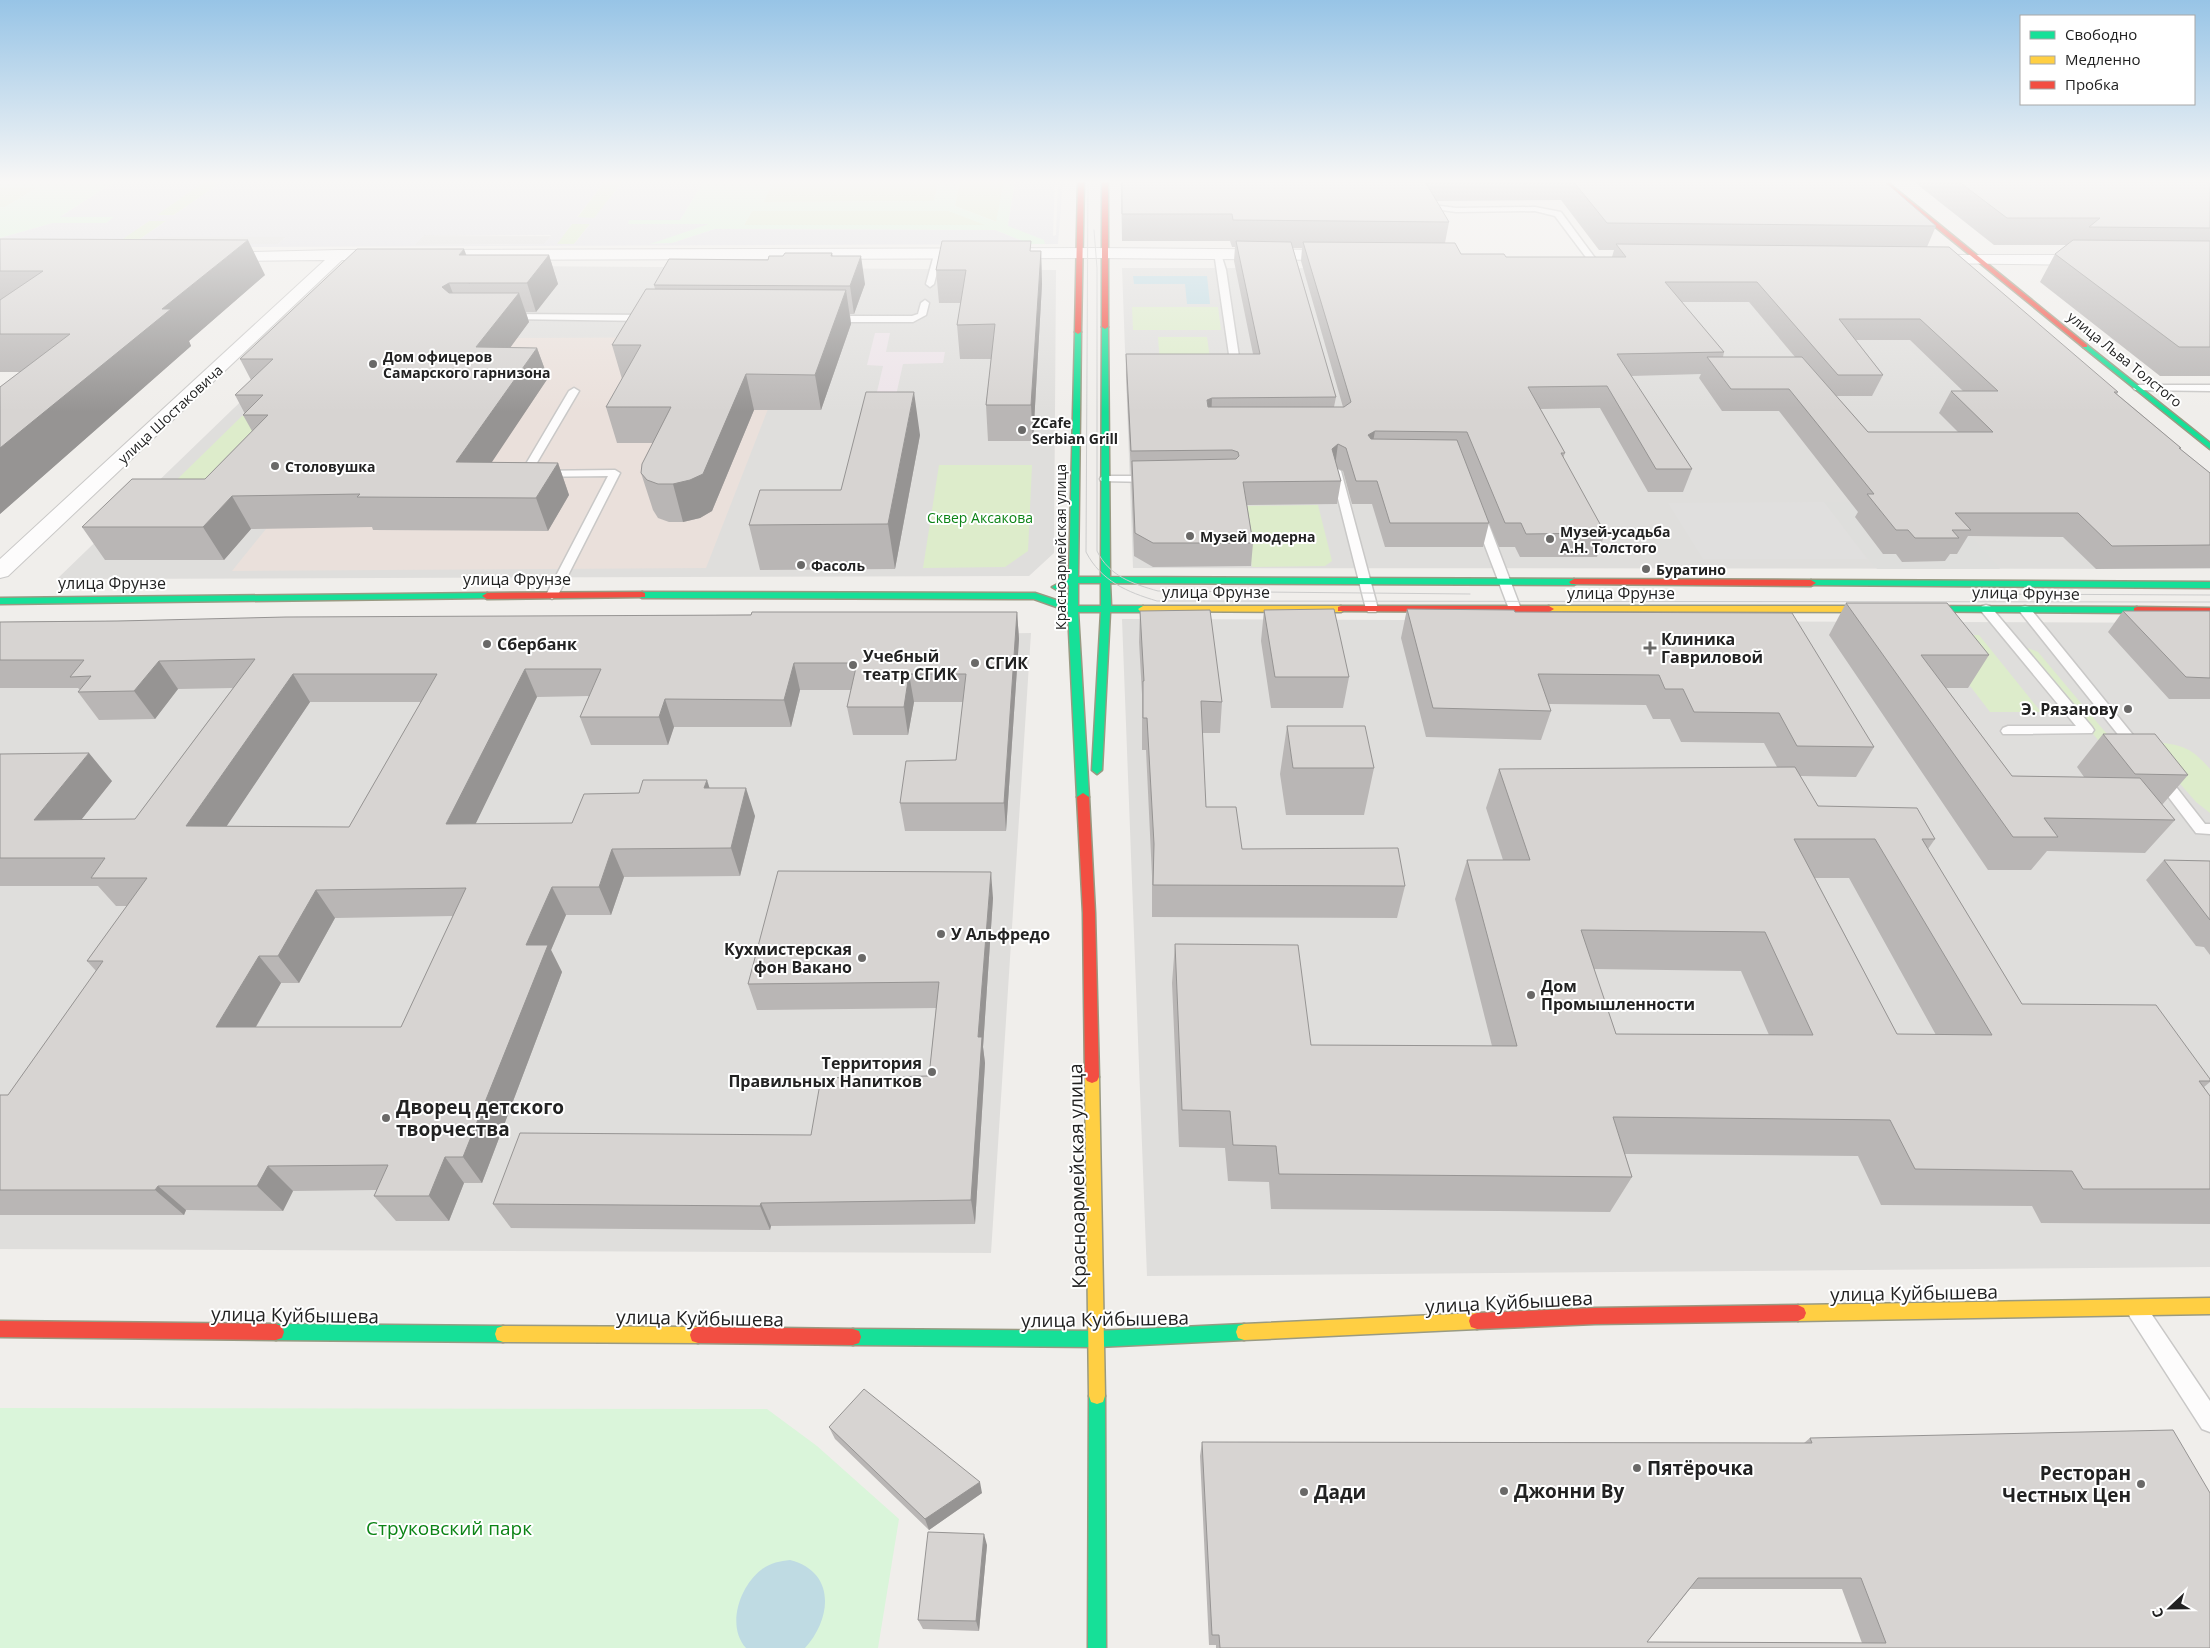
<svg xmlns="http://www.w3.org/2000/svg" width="2210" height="1648" font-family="'Open Sans',sans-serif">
<rect width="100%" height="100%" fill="#f0eeeb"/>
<path fill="#dfdedc" d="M382,265L1056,270L1054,553L1029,576L57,579Z
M1122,268H1505L1953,274L2210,503V569L1133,568Z
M1122,619L2210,623V1267L1147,1276Z
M1031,633L991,1253L0,1249V643Z"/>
<path fill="#ede4e9" d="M875,333H890L886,352H945L943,363L903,364L893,409H873L883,366L867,365Z"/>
<path fill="#dededc" d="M1824,502H1939L2000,569H1877Z"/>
<path fill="#eae0db" d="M796,337L706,568L232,571L266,529H251L224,560H105L152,512L485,338Z"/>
<path fill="#ddeccb" d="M205,181H223L174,215H156Z
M605,181H623L595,218H577Z
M960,181H1004L997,222L955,206Z
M772,183H938L934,201L763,202Z
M0,187H38L5,207H0Z
M752,211H949L987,225H744Z
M149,221H166L137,241H119Z
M572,224H590L574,244H556Z
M1132,307H1218L1221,330H1133Z
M1158,337H1207L1211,365H1160Z
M242,416H262L278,448L153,503Z
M939,465H1032L1028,551L1005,567L923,568Z
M1318,505L1332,561L1325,566L1252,567L1242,506Z
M1931,635H1979L2041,712H1990Z
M2028,648L2038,652L2122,752H2108L2024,651Z
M2164,743C2187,746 2195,752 2210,769V813L2196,802L2154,754V746Z"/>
<path fill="#daf5da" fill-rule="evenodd" d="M0,181H116L61,216L115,217L106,223H53L0,238V207H5L37,188L0,187Z
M704,181H960L955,206L996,222L1004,181H1015L1008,225L1045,240L1046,244H1030L995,230L715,229L672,243L647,244L707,224H628L629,220H680ZM773,183H938V184L934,201L764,202ZM752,211H949L985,225H744Z
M0,1408L767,1409L817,1446L899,1519L878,1648H0Z"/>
<path fill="#e0dfde" d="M424,235L551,236L544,244L414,245Z
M158,237H286L278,244H149Z
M1824,502L1867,559H1703L1668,503Z"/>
<path fill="#e2e1e5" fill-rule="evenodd" d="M116,181H205L157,215H174L223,181H605L577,217L594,218L623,181H704L680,220H629L628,224H709L650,244L672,243L715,229L995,230L1030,244H1045L1044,240L1008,226L1015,181H1055L1053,236L1056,235L1058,181H1063L1058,244L0,248V238L53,223H106L114,217H60ZM149,221H166L137,241H120ZM572,224H590L574,244H557ZM424,235H550L551,236L544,244L415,245ZM158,237H285V238L278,244H150Z"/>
<path fill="#bfdbe3" d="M1133,276H1207L1210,304H1187L1185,284H1134Z
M790,1560C836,1572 832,1618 805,1648H746C726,1626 740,1586 761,1570C770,1563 780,1561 790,1560Z"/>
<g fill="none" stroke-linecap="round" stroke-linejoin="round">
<g stroke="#c9c8c7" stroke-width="3">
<path id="lane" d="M1417,203L1456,208L1535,207L1561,212L1595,258L1588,260L1555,216L1535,211L1456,212L1420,207L1416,205Z
M935,251L942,253L934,284L930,287L926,284Z
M1214,252L1221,254L1226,270L1241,370L1236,373L1228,370L1231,368Z
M925,300L929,303L926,315L913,322H830L825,319L830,316H912L918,314L921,303Z
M507,314L649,315L654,318L649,321L504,319L502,317Z
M2138,385H2210V391L2135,390L2133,388Z
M574,388L579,391L532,471L615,470L620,473L558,595L552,599L546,595L608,476L525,477L520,474L569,391Z
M1336,468L1341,471L1378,609L1376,612H1368L1366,609L1331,471Z
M1105,476H1151L1156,479L1151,482L1101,481L1100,479L1101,477Z
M1480,514L1486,517L1521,609L1519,612H1511L1509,609L1474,517Z
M1986,605L1990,606L2092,727L2094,730L2092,733L2003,734L2001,731L2003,728L2008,726H2076L1982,612L1980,609L1982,606Z
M2025,606L2029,607L2142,746L2144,749L2142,752H2132L2021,613L2019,610L2021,607Z
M2161,773L2166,774L2205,824H2210V834L2196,833L2154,778L2156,774Z
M2137,1300L2144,1303L2210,1401V1432L2202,1429L2130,1317L2127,1310L2130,1303Z"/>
</g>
<g stroke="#c9c8c7" stroke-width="2">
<path id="street" d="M1096,248L1339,250L1344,252L1347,255L1344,258L1339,260L1096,258L429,260L424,258L421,255L424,252L429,250Z
M338,250H389L394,252L397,255L394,258L389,260H342L8,576L0,578V559L325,260L219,261L214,259L211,256L214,253Z
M1927,255H2089L2094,257L2097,260L2094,263L2089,265L1922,263L1919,260L1922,257Z"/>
</g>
<g stroke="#999a82" stroke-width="3">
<path id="fast" d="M1105,325L1108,327L1110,577L1574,579L1579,582L1574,585L1110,583L1111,606H1143L1148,609L1143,612H1110L1102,770L1097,774L1092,770L1101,612H1078L1089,797L1083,801L1077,797L1068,611L1034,599L642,598L637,595L642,592L1035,593L1068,604L1069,585L1057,590L1052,587L1069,578L1075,332L1078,330L1081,332L1078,577H1101L1102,327ZM1078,583H1101V606H1078Z
M2083,345H2087L2210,443V449L2083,347Z
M1811,580L2210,582V588L1808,585L1806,583Z
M487,593L490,594V598L0,604V598Z
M1880,606L2137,607L2142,610L2137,613L1877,611V607Z
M276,1324L503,1326L509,1328L511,1334L509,1340L503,1342L276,1340L270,1338L268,1332L270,1326Z
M1244,1324L1250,1326L1252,1332L1250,1338L1244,1340L1097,1347L853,1345L847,1343L845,1337L847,1331L853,1329L1097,1331Z
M1097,1388L1103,1390L1105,1396L1106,1648H1088L1089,1396L1091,1390Z"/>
</g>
<g stroke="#999a82" stroke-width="3">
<path id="slow" d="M1143,606H1341L1346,609L1341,612L1140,611L1138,609Z
M1549,606H1880L1885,609L1880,612L1546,611V607Z
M1092,1071L1097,1073L1099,1077L1105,1396L1103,1402L1097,1404L1091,1402L1089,1396L1085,1077L1087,1073Z
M2210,1298V1314L1798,1321L1792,1318L1790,1313L1792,1308L1798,1305Z
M1477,1313L1483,1315L1485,1321L1483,1327L1477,1329L1244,1340L1238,1338L1236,1332L1238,1326L1244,1324Z
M503,1326L698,1327L704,1329L706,1335L704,1341L698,1343L503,1342L497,1340L495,1334L497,1328Z"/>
</g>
<g stroke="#999a82" stroke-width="3">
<path id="jam" d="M1078,181H1084L1081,332L1078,334L1075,332Z
M1102,181H1108V327L1105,329L1102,327Z
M1879,181H1886L2087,345V347H2083Z
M1574,579L1811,580L1816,583L1811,586L1571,584L1569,582Z
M642,592L645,593V597L487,599L482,596L487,593Z
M1341,606H1549L1554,609L1549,612L1338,611V607Z
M2137,607L2210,608V614L2134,612V608Z
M1083,793L1089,797L1095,913L1099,1077L1097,1081L1092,1083L1087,1081L1085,1077L1083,913L1077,797Z
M1798,1305L1804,1308L1806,1313L1804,1318L1798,1321L1595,1324L1477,1329L1471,1327L1469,1321L1471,1315L1477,1313L1595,1308Z
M0,1321L276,1324L282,1326L284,1332L282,1338L276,1340L0,1337Z
M698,1327L853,1329L859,1331L861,1337L859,1343L853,1345L698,1343L692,1341L690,1335L692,1329Z"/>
</g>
<use href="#lane" fill="#fdfcfc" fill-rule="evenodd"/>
<use href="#street" fill="#fdfcfc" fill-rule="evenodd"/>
<use href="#fast" fill="#16e098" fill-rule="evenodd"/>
<use href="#slow" fill="#ffcf43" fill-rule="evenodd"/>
<use href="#jam" fill="#f24e42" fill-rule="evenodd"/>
<path stroke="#ccc" stroke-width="1" d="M1088,181L1086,552C1101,581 1127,592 1157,601L2210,602
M1094,230L1097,268V551C1109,576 1133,584 1158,591L1470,594
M1985,594L2210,595"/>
</g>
<path fill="#b9b6b5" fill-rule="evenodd" d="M1121,181H1884L1936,226L1927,247L2118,392L2117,394L2181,448L2180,449L2210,473V568L2096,569L2063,537L1968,536L1957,554H1950L1945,561L1902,562L1896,554H1883L1855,517L1858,512L1779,411H1722L1699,378L1701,374L1631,376L1692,469L1683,492H1648L1600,408L1540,409L1565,453L1563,458L1605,533L1597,557H1520L1515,547H1499L1489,523L1483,547H1385L1372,504H1352L1343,471L1337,468L1341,481L1337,504L1247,505L1253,543L1251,566L1153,567L1134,556L1131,474L1126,375V354H1253L1234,261L1235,247H1232L1230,241H1122ZM1561,200L1599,250H1614L1612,257H1506L1461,254L1445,243L1449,222L1436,201ZM1293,248H1302L1301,261L1343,407H1334L1336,397ZM1682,302H1749L1795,357H1723L1724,352ZM1856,340H1910L1963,391H1951L1939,413L1958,432H1868L1836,396H1872L1883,375Z
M1913,181H2210V376H2160L2040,282L2055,254L2067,245H1994Z
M0,239L265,275L189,341L191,346L0,514V387L20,372H0Z
M1031,251H1041L1042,284L1033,441H988L986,405L991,359H960L957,325L961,303H939L936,270Z
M832,253L833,256L865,284L854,314H850L851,324L821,410H754L712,511L700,518L683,522H669L658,518L653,510L641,473L653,443H617L606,407L622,379L612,345L655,289L654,285L783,256Z
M467,255H549L558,284L536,312H526L529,322L510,347L537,348L548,378L491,462L558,463L569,495L548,531L373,530L372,527L251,529L224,560H105L82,527L205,479L252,431L243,415L245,414L235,395L251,380L240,359Z
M920,435L895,569L760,570L749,525L841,490Z
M1846,603L1989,655L1968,688H1946L2012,776L2084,777L2077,767L2103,734L2188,775L2162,805L2175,820L2145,853L2047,851L2031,870H1988L1829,635Z
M1407,609L1515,612L1874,747L1856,777L1800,776L1818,806L1935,839L1928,849L2022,1004L2210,1079V1082L2204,1087L2210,1096V1224L2041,1223L2032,1206L1881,1205L1858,1156L1625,1154L1632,1177L1610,1212L1271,1209L1269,1182L1228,1181L1225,1148L1179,1147L1172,983L1175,944L1311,1045L1492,1046L1455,899L1467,860H1503L1486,808L1499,769L1777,767L1764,743L1681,742L1670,719H1653L1646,705L1549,704L1551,711L1541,740L1426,737L1401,638ZM1815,878H1849L1936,1035L1897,1034ZM1594,969L1741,971L1769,1035L1616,1034Z
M1264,610L1349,677L1343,708H1271L1261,641Z
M1140,611L1222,702L1220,733H1202L1206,807L1242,849L1405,886L1397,918L1152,917V876L1146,750H1142V694L1139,642Z
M2123,611H2210V699H2169L2108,632Z
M1017,612L1019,639L1006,831H905L900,803L956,760L963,702H914L908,735H853L847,707L851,690H800L791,727H674L668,745H591L580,717L589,696L537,697L475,824L572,823L639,793L709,788L755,816L740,876L624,877L611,915H566L551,950L562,972L482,1183H464L449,1221H396L374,1196L377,1190L293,1191L283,1211L186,1210L184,1215H0V1095H8L96,971L87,961L127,906H116L98,886H0V754L112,781L81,819H135L233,688L178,689L155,719L99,720L78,692L80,690L78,688H0V622ZM310,702H421L349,827L226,826ZM453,916L401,1027H256L281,983H299L335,918Z
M1287,726L1374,768L1364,815H1286L1280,774Z
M2164,860L2210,861V955L2204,947L2196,946L2146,880Z
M993,898L983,1047L985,1063L975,1224L771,1226L770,1230L511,1228L493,1204L811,1135L929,1076L936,1008L757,1010L748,984Z
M829,1427L982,1493L929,1530L835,1439Z
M1810,1438L2210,1648H1216V1645H1209L1200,1456L1202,1442L1804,1443ZM1690,1589H1842L1862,1643L1647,1642Z
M987,1545L979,1631L923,1629L918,1620Z"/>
<path fill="#969493" d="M248,240L265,275L189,341L191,346L0,514V448L162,309Z
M464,249L475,277L469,284L459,255Z
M1041,251L1042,284L1033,441L1031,405Z
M549,255L558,284L536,312L527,283Z
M861,256L865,284L854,314L850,286Z
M449,283L460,312L442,287Z
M846,290L851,324L821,410L815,375Z
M519,293L529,322L488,378L476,347Z
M537,348L548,378L470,495L456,462Z
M746,374L754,410L712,511L700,518L683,522L673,484Z
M914,392L920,435L895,569L888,524Z
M1212,398L1211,420L1207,400Z
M1375,431L1371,453L1368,435Z
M1338,444L1335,466L1332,449Z
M558,463L569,495L548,531L536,498Z
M232,496L251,529L224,560L203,527Z
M1017,612L1019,639L1006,831L1004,803Z
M159,661L178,689L155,719L134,691Z
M794,663L800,690L791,727L784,700Z
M525,669L537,697L462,852L446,824Z
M293,674L310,702L208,854L186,826Z
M909,674L914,702L908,735L904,707Z
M665,699L674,727L668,745L659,717Z
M89,753L112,781L59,848L34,820Z
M707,780L716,808L704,788Z
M746,788L755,816L740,876L731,848Z
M612,849L624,877L611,915L599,887Z
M991,872L993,898L983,1047L985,1063L975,1224L971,1200L978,1037Z
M552,887L566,915L551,950L562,972L482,1183L463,1157L526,945Z
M316,890L335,918L299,983L278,956Z
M259,956L281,983L240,1054L216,1027Z
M445,1157L464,1183L449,1221L429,1196Z
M268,1166L293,1191L283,1211L257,1186Z
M158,1186L186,1210L184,1215L155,1190Z
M761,1203L771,1226L770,1230L760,1206Z
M980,1482L982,1493L929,1530L925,1519Z
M984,1534L987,1545L979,1631L976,1621Z"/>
<path fill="#d7d4d2" stroke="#969493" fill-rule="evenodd" d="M1122,181H1419L1426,183L1449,222L1233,220L1232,214H1122Z
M1573,181H1884L1936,226L1607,223Z
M1958,181H2210V228L2089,227L2100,218H2007Z
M0,239H3L248,240L162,309H171L0,448V387L70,334H0V300L43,271H0Z
M2073,240L2210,241V347H2179L2055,254Z
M942,241H1031L1030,251H1041L1031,405H986L995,324L957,325L966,270H936Z
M1236,241L1291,242L1336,397L1212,398L1207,400L1208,407H1344L1351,402L1303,242L1455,243L1461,254H1504L1506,257H1626L1616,244L1949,247L2118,392H2114L2181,448H2179L2210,473V545L2112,546L2078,513H1955L1971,530H1952L1959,538H1915L1908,530H1896L1867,494H1874L1789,389H1731L1707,357H1802L1868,432H1993L1951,391H1998L1920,319H1839L1883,375H1838L1757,282H1665L1724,352L1617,354L1692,469H1656L1607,386L1528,387L1565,453H1561L1605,533L1526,534L1521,523H1505L1467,432L1375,431L1368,435L1371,439L1457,440L1489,523H1390L1377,481H1356L1346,448L1338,444L1332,449L1341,481L1243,482L1253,543H1153L1135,533L1132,461L1236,459L1239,456L1238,452L1232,450L1131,451L1126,354H1260Z
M357,249H464L459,255H549L527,283H449L442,287L449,293H519L476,347L537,348L456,462L558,463L536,498L357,497L360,494L232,496L203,527H82L132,479H205L268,415H243L263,395H235L273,359H240Z
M785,253H832L831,256H861L850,286L654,285L669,259L768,260L769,256H783Z
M646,289L846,290L815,375L746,374L703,474L690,480L673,484H658L647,480L641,473L642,464L671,407H606L641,345H612Z
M866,392H914L888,524L749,525L760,490H841Z
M1846,603H1947L1989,655H1921L2012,776L2140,778L2175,820L2044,818L2058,837H2013Z
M1334,609L1349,677H1275L1264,610Z
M1407,609L1514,610L1515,612L1792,613L1874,747L1797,746L1779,713L1694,712L1683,689H1665L1659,675L1538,674L1551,711L1433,708Z
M1210,610L1222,702L1201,701L1206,807H1236L1242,849L1398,848L1405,886L1153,885L1154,844L1147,718H1143V681H1144L1140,611Z
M2123,611H2210V678L2186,677Z
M752,612H1017L1004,803H900L906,761L956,760L966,674H909L904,707H847L857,663H794L784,700L665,699L659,717H580L601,669H525L446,824L572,823L584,794L639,793L643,780H707L704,788H746L731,848L612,849L599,887H552L526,945H548L463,1157H445L429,1196H374L388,1165L268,1166L257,1186H158L155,1190H0V1095H8L103,961H87L147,878H91L105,858H0V754L89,753L34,820L135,819L255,659L159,661L134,691L78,692L91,676L70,677L84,660H0V622L118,621L286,617L751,615ZM293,674H437L349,827L186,826ZM466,888L401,1027H216L259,956H278L316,890Z
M1287,726H1365L1374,768H1293Z
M2103,734H2155L2188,775L2135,774Z
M1795,767L1818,806L1917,808L1935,839H1922L2022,1004L2156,1005L2210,1079V1081H2199L2210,1096V1189H2083L2072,1171L1915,1169L1890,1120L1613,1117L1632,1177L1279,1174L1276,1146L1233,1145L1230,1111L1182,1110L1175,944L1298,945L1311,1045L1517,1046L1467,860H1530L1499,769ZM1794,839H1875L1992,1035L1897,1034ZM1581,930L1765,932L1813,1035L1616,1034Z
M2164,860L2210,861V920Z
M778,871L991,872L978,1037H982L971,1200L761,1203L760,1206L493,1204L520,1133L811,1135L821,1078L929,1076L939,982L748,984Z
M864,1389L980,1482L925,1519L829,1427Z
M2173,1430L2210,1493V1648H1220L1219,1635H1212L1202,1442L1812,1443L1810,1438ZM1698,1578H1861L1886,1643L1647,1642Z
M928,1532L984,1534L976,1621L918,1620Z"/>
<linearGradient id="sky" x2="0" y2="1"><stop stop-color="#97c4e6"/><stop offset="0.44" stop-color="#f8f7f6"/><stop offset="1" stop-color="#f8f7f6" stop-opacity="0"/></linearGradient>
<rect width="2210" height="412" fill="url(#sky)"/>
<g fill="#6a6968" stroke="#fff" stroke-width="2">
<circle cx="373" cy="364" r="5"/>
<circle cx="1022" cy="430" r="5"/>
<circle cx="275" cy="466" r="5"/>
<circle cx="1190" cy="536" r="5"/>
<circle cx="1550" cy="539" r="5"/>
<circle cx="801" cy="565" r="5"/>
<circle cx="1646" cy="569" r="5"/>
<circle cx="487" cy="644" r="5"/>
<path d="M1647.5 640.5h5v5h5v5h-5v5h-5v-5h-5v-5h5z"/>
<circle cx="975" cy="663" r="5"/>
<circle cx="853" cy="665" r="5"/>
<circle cx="2128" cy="709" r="5"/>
<circle cx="941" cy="934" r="5"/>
<circle cx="862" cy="958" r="5"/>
<circle cx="1531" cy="995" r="5"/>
<circle cx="932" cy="1072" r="5"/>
<circle cx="386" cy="1118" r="5"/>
<circle cx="1637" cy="1468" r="5"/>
<circle cx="2141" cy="1484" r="5"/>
<circle cx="1504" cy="1491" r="5"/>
<circle cx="1304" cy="1492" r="5"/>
</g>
<g text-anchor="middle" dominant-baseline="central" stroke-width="4" stroke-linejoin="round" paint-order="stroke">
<g font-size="14" font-weight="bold" fill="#222" stroke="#fff" text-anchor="start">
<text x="383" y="356">Дом офицеров<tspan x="383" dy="16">Самарского гарнизона</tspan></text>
<text x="1032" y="422">ZCafe<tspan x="1032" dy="16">Serbian Grill</tspan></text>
<text x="285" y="466">Столовушка</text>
<text x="1560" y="531">Музей-усадьба<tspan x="1560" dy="16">А.Н. Толстого</tspan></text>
<text x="1200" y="536">Музей модерна</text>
<text x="811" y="565">Фасоль</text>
<text x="1656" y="569">Буратино</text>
</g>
<g font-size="14" fill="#222" stroke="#fff">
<text transform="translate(2125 359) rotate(39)">улица Льва Толстого</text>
<text transform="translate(170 414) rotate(-43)">улица Шостаковича</text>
<text transform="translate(1060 547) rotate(-90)">Красноармейская улица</text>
</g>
<g font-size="14" fill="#0c8416" stroke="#fff">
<text x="980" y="517">Сквер Аксакова</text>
</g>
<g font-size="16" fill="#222" stroke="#fff">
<text x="517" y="579">улица Фрунзе</text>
<text x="112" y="583">улица Фрунзе</text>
<text x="1216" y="592">улица Фрунзе</text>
<text x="1621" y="593">улица Фрунзе</text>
<text transform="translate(2026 593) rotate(1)">улица Фрунзе</text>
</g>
<g font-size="16" font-weight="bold" fill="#222" stroke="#fff" text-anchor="start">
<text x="1661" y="639">Клиника<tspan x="1661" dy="18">Гавриловой</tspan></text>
<text x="497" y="644">Сбербанк</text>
<text x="863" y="656">Учебный<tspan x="863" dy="18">театр СГИК</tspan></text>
<text x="985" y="663">СГИК</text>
<text x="2118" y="709" text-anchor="end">Э. Рязанову</text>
<text x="951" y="934">У Альфредо</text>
<text x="852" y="949" text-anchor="end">Кухмистерская<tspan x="852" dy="18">фон Вакано</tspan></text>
<text x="1541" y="986">Дом<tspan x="1541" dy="18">Промышленности</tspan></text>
<text x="922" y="1063" text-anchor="end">Территория<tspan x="922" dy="18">Правильных Напитков</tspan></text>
</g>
<g font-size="19" font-weight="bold" fill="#222" stroke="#fff" text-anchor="start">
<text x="396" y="1107">Дворец детского<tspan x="396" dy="22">творчества</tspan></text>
<text x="1647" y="1468">Пятёрочка</text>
<text x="2131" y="1473" text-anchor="end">Ресторан<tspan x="2131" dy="22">Честных Цен</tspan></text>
<text x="1514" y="1491">Джонни Ву</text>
<text x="1314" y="1492">Дади</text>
</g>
<g font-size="19" fill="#222" stroke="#fff">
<text transform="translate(1077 1176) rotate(-91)">Красноармейская улица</text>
<text transform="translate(1914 1293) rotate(-1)">улица Куйбышева</text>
<text transform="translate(1509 1302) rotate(-3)">улица Куйбышева</text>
<text transform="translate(295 1315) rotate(1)">улица Куйбышева</text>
<text transform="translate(700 1318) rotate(1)">улица Куйбышева</text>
<text transform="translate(1105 1319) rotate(-1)">улица Куйбышева</text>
</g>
<g font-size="19" fill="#0c8416" stroke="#fff">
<text x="449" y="1528">Струковский парк</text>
</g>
</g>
<rect x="2020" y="15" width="175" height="90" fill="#ffffff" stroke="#a7a7a7"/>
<rect x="2030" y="31" width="25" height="8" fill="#16e098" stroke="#a7a7a7"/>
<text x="2065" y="40" font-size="15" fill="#222222">Свободно</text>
<rect x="2030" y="56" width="25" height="8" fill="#ffcf43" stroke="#a7a7a7"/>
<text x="2065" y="65" font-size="15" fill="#222222">Медленно</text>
<rect x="2030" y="81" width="25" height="8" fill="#f24e42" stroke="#a7a7a7"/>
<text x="2065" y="90" font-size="15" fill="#222222">Пробка</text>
<g transform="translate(2170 1608) rotate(248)" stroke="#ffffff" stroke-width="4" paint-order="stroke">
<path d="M0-4L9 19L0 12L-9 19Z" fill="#222222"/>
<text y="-8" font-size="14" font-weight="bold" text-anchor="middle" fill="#222222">С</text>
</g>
</svg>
